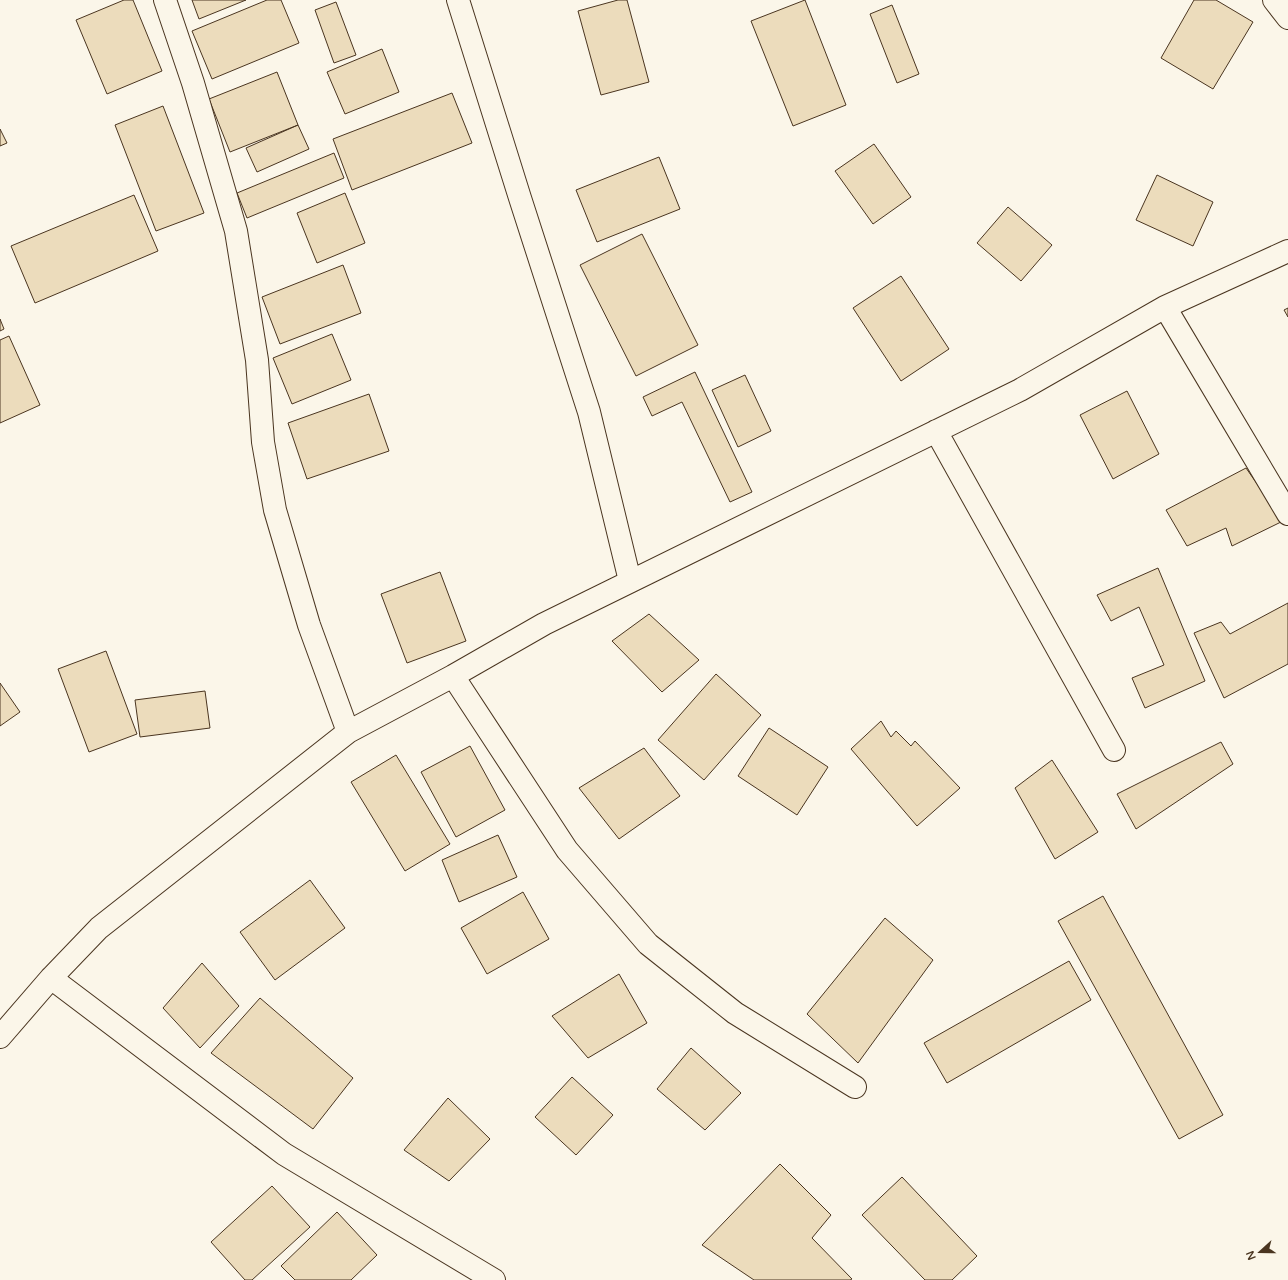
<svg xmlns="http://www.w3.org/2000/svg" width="1288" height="1280" font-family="'Varela Round',sans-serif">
<rect width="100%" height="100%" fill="#fbf6e9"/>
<path fill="#ecdcbc" stroke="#4a3520" d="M124,0H133L162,71L107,94L76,20Z
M192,0H246L199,19Z
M267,0H281L299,43L212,79L192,31Z
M618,0H627L649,82L601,95L578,11Z
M805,0L846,105L793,126L751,21Z
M1194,0H1216L1253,22L1213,89L1161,58Z
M336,2L356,55L334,63L315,10Z
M892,5L919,74L897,83L870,14Z
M382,49L399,92L345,114L327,72Z
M277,72L298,125L230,152L209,99Z
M452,93L472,143L352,190L333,139Z
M163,106L204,213L156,231L115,125Z
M298,125L309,149L257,172L246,148Z
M0,129L7,143L0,146Z
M874,144L911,197L873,224L835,171Z
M334,153L344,178L247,218L237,193Z
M659,157L680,209L597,242L576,190Z
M1157,175L1213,202L1193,246L1136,220Z
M345,193L365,243L317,263L297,213Z
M134,195L158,251L35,303L11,246Z
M1008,207L1052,245L1021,281L977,243Z
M642,234L698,345L636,376L580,265Z
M343,265L361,313L280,344L262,297Z
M901,276L949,349L901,381L853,308Z
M1288,308V317L1284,310Z
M0,319L4,329L0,331Z
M332,334L351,380L292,404L273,358Z
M9,336L40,405L0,423V340Z
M695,372L752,492L730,502L682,402L652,416L643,397Z
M745,375L771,431L738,447L712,390Z
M1127,391L1159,454L1113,479L1080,415Z
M369,394L389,451L307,479L288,423Z
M1246,468L1283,521L1232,546L1226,528L1187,546L1166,510Z
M1158,568L1205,681L1145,708L1132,678L1164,665L1139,607L1111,621L1097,595Z
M440,572L466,641L407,663L381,594Z
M1288,603V664L1224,698L1194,633L1221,622L1230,634Z
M649,614L699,660L662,692L612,641Z
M106,651L137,734L89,752L58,669Z
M716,674L761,715L704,780L658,740Z
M0,683L20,712L0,726Z
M205,691L210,728L140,737L135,700Z
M881,721L891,737L896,731L911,746L915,741L960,788L917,826L851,749Z
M769,728L828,767L797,815L738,776Z
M1221,742L1233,764L1136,829L1117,794Z
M470,746L505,810L456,837L421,772Z
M644,748L680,796L619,839L579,788Z
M396,755L450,844L405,871L351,782Z
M1052,760L1098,832L1055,859L1015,788Z
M498,835L517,877L459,902L442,860Z
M310,880L345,928L275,980L240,932Z
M523,892L549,939L487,974L461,928Z
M1103,896L1223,1115L1179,1139L1058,921Z
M885,918L933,960L858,1063L807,1014Z
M1069,961L1091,1000L947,1083L924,1043Z
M202,963L239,1006L200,1048L163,1008Z
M619,974L647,1023L588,1058L552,1016Z
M260,998L353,1078L313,1129L211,1053Z
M691,1048L741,1093L705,1130L657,1089Z
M572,1077L613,1115L576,1155L535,1117Z
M448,1098L490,1139L449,1181L404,1150Z
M780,1164L831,1215L812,1238L852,1279L850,1280H754L702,1245Z
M902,1177L977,1256L952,1280H925L862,1215Z
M272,1186L310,1227L252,1280H245L211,1242Z
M337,1212L377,1255L351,1280H295L281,1266Z"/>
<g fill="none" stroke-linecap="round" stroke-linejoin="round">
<g stroke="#4a3520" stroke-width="24">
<path id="street" d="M165,0L193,83L236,231L257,360L263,442L275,510L309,625L348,732
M458,0L520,198L589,412L630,581
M1274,0L1288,18
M1165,307L1288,514
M936,431L1114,750
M453,676L567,850L648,944L735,1013L855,1087
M51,978L284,1154L494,1280
M0,1037L51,978L99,928L348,732L453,676L544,624L1020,390L1165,307L1288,251"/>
</g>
<use href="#street" stroke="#fbf6e9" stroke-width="22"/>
</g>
<g transform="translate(1260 1252) rotate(249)" stroke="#fbf6e9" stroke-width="3" paint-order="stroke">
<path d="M0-3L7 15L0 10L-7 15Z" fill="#4a3520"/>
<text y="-6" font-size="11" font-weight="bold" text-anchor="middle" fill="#4a3520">N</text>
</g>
</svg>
